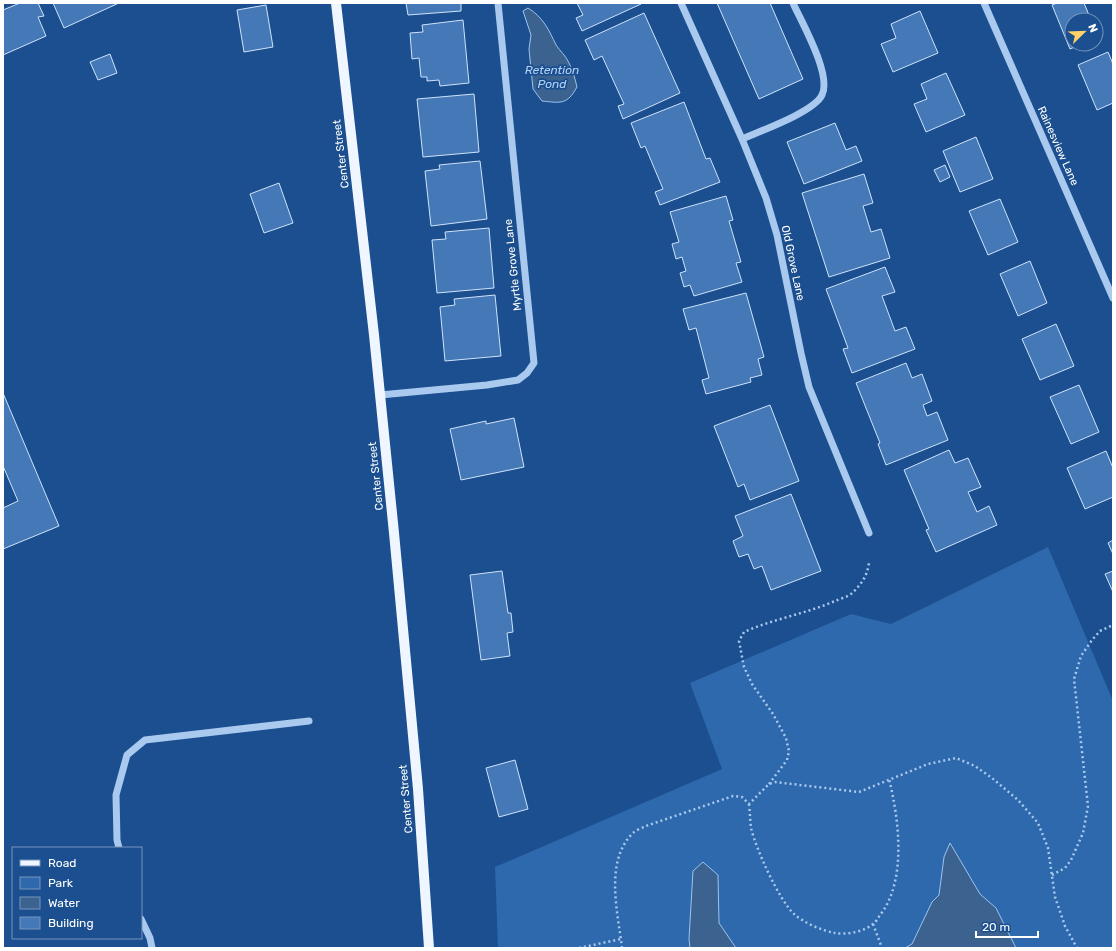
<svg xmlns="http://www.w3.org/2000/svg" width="1116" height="951" font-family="Rubik,sans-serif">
<rect width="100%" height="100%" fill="#1b4f8f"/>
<path fill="#2e69ad" d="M1048,547L1113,701V948H498L495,867L722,769L690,683L851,614L891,624Z"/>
<path fill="#3c6290" stroke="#9cc4f0" d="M528,8C543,17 549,30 556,45C560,51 566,56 569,63C573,70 575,79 577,87C567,105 561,103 542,101L533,89L529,49L531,35L523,11Z
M950,843L980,894L996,908L1016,948H905L912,944L932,902L939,895L944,857Z
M703,862L718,875L719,923L736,948H690L689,939L693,871Z"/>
<path fill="#4478b7" stroke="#cfe3fa" d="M20,3H38L44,16L38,17L46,36L3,55V10Z
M53,3H119L64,28Z
M406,3H461V11L408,15Z
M577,3H640L641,4L582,31L576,18L583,15Z
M717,3H770L803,79L759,99Z
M1057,3H1084L1091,20H1072V44H1082L1070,49L1052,5Z
M266,5L273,47L244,52L237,10Z
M920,11L938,53L893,72L881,44L896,38L891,24Z
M644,13L680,93L623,119L618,106L624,104L602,56L594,60L585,40Z
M463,20L469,83L440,86L439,80L427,81V77H421L419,58L412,59L410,33L423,32L422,25Z
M1108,52L1113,64V103L1097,110L1078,65Z
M110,54L117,73L98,80L90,62Z
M946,73L965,115L926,132L914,104L927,99L921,84Z
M474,94L479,152L423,157L417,99Z
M684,102L706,159L710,158L720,182L660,205L655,192L663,189L645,146L641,148L631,123Z
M835,123L846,150L856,146L862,161L804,184L787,142Z
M976,137L993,179L960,192L943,151Z
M480,161L487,219L431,226L425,171L440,169L439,165Z
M945,165L950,177L940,182L934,170Z
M864,174L873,203L863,206L871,232L881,229L890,258L829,277L802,193Z
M279,183L293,223L264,233L250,194Z
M726,196L733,220L729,221L741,262L736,263L742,282L694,296L690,285L684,287L680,273L686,271L682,257L676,259L672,244L679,242L670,212Z
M1000,199L1018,242L988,255L969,211Z
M489,228L494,288L437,293L432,240L446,239L445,232Z
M1030,261L1047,303L1018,316L1000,274Z
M885,267L895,292L882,296L895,331L906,327L915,349L852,373L843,349L848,348L826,289Z
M746,293L764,357L758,359L762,375L750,378L751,382L706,394L702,380L709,378L696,328L689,330L683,309Z
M495,295L501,356L445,361L440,307L455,305L454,299Z
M1056,324L1074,366L1040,380L1022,339Z
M906,363L912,378L922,374L932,401L923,405L927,416L937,412L948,440L886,465L878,444L880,443L856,383Z
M1079,385L1099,432L1071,444L1050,397Z
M3,393L59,526L3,549V508L18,501L3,466Z
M770,405L799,481L750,500L744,484L738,487L714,426Z
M514,418L524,467L461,480L450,429L486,421V424Z
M949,450L955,463L968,458L981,487L968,492L977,512L989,506L997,525L936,552L926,530L929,529L904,470Z
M1106,451L1113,468V497L1085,509L1067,468Z
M791,494L821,571L771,590L762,566L754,569L748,554L739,557L733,541L743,536L735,516Z
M1113,540V554L1108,543Z
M502,571L508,613H511L513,632L507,633L510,656L481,660L470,575Z
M1113,571V592L1105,574Z
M515,760L528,809L499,817L486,768Z"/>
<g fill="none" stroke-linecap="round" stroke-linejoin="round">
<path stroke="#a9c9ee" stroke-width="2.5" stroke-dasharray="2 3" stroke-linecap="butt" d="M769,784L787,760L789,751L786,738L773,714L752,684L744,667L739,641L744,632C773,619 805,614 835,601C840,599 847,597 851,594C861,585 868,575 869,562
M749,804C750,812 750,820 751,828C756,849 779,900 794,914C804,923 823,931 835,933C847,935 863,932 873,924C876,922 878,918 880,915C907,881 899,819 889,779
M1052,875L1065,868L1071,860L1083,833L1088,806L1074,679L1081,656L1092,640L1100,631L1113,625
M873,924L882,948
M579,948L621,939
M622,948C618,913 604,861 633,833C636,830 642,828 646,826L733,796L742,797L749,804L769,784L775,782L859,792L928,764L956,758L975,766L992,778L1018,800L1038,823L1048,848L1055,897L1065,926L1077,948"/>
<path stroke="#a9c9ee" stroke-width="7" d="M681,3L742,139L766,198L777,235L801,353L809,387L869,533
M984,3L1113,298
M742,139C760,131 814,112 822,95C832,75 802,23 793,3
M380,395L487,385L518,380L527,373L534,363L498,3
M119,848L117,840L116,795L127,755L145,740L309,721
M141,919L150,938L152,948"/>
<path stroke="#f0f6ff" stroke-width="10" d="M336,3L374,335L394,533L418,789L429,948"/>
</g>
<g text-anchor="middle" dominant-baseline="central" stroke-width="3.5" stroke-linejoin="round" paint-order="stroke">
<g font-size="11" fill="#fff" stroke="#1b4f8f">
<text transform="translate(1058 146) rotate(66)">Rainesview Lane</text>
<text transform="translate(341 154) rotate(-97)">Center Street</text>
<text transform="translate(793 263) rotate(78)">Old Grove Lane</text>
<text transform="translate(513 265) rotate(-96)">Myrtle Grove Lane</text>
<text transform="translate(376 476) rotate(-96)">Center Street</text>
<text transform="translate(406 799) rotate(-95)">Center Street</text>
</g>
<g font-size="12" font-style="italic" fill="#b5d3f5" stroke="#1b4f8f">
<text x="552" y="70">Retention<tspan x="552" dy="14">Pond</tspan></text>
</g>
</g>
<rect width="1116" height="951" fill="none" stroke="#ffffff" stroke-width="8"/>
<rect x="12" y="847" width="130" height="92" fill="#1b4f8f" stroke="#7695bc"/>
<rect x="20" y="860" width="20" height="6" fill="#f0f6ff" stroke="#7695bc"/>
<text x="48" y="867" font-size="12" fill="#ffffff">Road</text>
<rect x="20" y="877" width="20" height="12" fill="#2e69ad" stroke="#7695bc"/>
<text x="48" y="887" font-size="12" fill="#ffffff">Park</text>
<rect x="20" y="897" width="20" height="12" fill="#3c6290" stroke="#7695bc"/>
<text x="48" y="907" font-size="12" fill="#ffffff">Water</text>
<rect x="20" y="917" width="20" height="12" fill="#4478b7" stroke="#7695bc"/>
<text x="48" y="927" font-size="12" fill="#ffffff">Building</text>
<g transform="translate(1084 32) rotate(67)"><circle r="19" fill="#1b4f8f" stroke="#7695bc"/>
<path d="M0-3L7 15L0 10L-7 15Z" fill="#ffd166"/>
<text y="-6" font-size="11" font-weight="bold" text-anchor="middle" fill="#ffffff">N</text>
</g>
<path d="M976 931v6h62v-6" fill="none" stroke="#ffffff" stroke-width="2"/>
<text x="982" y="931" font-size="12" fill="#ffffff" stroke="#1b4f8f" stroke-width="3" paint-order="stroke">20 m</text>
</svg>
